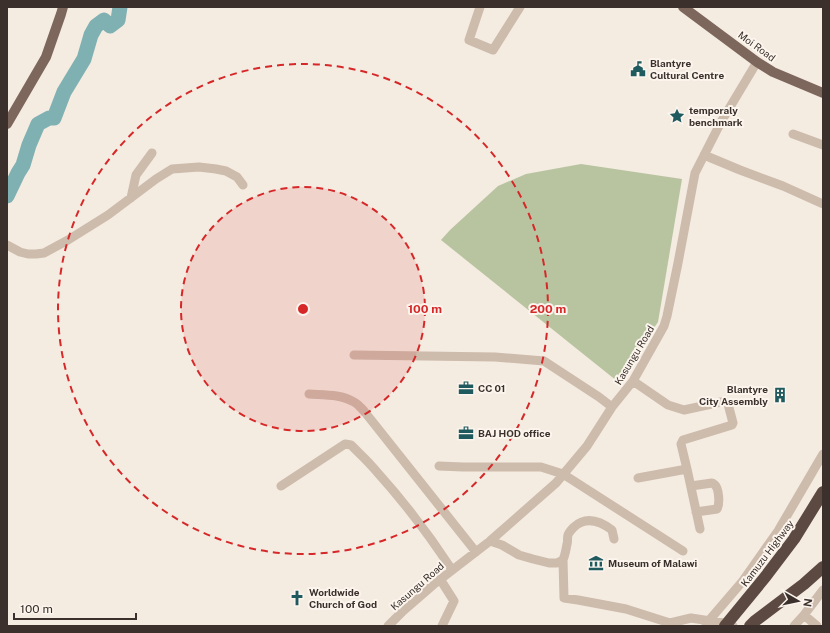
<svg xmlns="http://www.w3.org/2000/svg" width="830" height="633" font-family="'Public Sans',sans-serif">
<rect width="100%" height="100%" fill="#f4ebe1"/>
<path fill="#b8c4a0" d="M581,164L682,179L658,322L617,381L441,240L450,230L498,186L526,174Z"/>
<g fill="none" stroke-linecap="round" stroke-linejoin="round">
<path stroke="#7fb0b2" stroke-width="15" d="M7,196L18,173L23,165L29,145L38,124L49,118H54L64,92L84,59L91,35L96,26L104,20L110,26L118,20L120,7"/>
<path stroke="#cdbbac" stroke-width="9" d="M480,7L469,40L493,50L520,7
M793,134L823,145
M704,155L740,170L783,186L823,204
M131,198L136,175L152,153
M7,245L20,252L28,254H36L44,253L68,240L108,215L156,179L172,169L199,167L216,169L226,171L237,177L243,185
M354,355L495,357L544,361L599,397L612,407
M633,381L668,405L684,410L721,402H725L728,404L733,423L732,425L683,440L681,444L687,469L700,529
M309,394C324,395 341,394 354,402C358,404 361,408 364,411L476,552
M439,466L463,467H541L563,474L683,551
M638,478L687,469
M281,486L345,444L351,445C360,454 369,462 377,472C404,502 430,536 452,570
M691,486L712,483C713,483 714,484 715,485C719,489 720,504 717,509L696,512
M490,541L502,545L519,555L533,559L549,563H557L563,560C565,555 566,550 567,544C568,542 567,538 568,535C569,532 572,529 574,527C586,516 600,521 612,530L614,539
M563,560L564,598L578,600L626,609L670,623L691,618L730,624L733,626
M440,579L454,601L442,626
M804,615L817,626
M706,624L742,582L778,531L823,454
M388,626L403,611L433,585L490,541L556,483L587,446L612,407L633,381L664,326L667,316L678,263L695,173L721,122L757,62
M794,626L804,615L823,590"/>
<path stroke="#7d675c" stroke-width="10" d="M683,7L757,62L773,72L823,93
M7,124L46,57L61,14L63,7"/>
<path stroke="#5c4a42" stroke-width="12" d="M725,626L766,576L794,539L823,492
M750,626L755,621L804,584L823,567"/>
</g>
<circle cx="303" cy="309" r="122" fill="#d62828" fill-opacity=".12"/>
<g fill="none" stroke="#d62828" stroke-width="2" stroke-dasharray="7 5">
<circle cx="303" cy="309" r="122"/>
<circle cx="303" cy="309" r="245"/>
</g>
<defs>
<g id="civic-bare" transform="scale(1.2)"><path d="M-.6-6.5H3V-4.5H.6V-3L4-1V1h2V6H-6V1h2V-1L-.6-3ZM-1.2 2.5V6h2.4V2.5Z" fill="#1f5a5e" stroke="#fbf5ee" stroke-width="2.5" paint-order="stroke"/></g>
<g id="sight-bare" transform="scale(1.2)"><path d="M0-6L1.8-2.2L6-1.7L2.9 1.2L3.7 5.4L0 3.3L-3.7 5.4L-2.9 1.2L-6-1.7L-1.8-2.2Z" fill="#1f5a5e" stroke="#fbf5ee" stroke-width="2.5" paint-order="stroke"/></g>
<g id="office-bare" transform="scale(1.2)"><path d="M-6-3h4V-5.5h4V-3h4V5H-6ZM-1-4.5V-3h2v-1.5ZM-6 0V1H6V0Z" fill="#1f5a5e" stroke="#fbf5ee" stroke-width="2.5" paint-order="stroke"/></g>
<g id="building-bare" transform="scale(1.2)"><path d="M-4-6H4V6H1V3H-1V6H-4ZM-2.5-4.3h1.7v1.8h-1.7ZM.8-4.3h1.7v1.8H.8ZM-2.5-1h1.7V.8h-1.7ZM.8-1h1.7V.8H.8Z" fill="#1f5a5e" stroke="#fbf5ee" stroke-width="2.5" paint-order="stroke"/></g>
<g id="museum-bare" transform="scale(1.2)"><path d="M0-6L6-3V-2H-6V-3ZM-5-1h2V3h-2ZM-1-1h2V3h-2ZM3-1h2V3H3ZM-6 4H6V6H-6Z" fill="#1f5a5e" stroke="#fbf5ee" stroke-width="2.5" paint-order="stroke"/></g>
<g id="church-bare" transform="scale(1.2)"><path d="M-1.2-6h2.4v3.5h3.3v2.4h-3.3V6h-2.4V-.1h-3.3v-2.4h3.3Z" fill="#1f5a5e" stroke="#fbf5ee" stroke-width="2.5" paint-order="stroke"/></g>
</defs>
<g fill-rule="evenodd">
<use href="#civic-bare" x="638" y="69"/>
<use href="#sight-bare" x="677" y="116"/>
<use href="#office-bare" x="466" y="388"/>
<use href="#building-bare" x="780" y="395"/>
<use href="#office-bare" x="466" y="433"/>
<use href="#museum-bare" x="596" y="563"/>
<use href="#church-bare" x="297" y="598"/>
</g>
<g text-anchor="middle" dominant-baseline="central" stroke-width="4" stroke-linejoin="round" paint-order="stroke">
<g font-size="10" fill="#3b302b" stroke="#fbf5ee">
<text transform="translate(757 46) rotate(36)">Moi Road</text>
<text transform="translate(634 355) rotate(-59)">Kasungu Road</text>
<text transform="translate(767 553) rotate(-53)">Kamuzu Highway</text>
<text transform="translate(417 586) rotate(-41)">Kasungu Road</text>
</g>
<g font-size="10" font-weight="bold" fill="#3b302b" stroke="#fbf5ee" text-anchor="start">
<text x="650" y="63">Blantyre<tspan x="650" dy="12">Cultural Centre</tspan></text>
<text x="689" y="110">temporaly<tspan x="689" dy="12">benchmark</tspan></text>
<text x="478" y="388">CC 01</text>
<text x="768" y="389" text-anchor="end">Blantyre<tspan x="768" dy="12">City Assembly</tspan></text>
<text x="478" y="433">BAJ HOD office</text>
<text x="608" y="563">Museum of Malawi</text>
<text x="309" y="592">Worldwide<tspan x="309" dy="12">Church of God</tspan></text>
</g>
</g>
<circle cx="303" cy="309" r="6" fill="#d62828" stroke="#fbf5ee" stroke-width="2"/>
<g font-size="12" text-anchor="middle" font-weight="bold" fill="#d62828" stroke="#fbf5ee" stroke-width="4" stroke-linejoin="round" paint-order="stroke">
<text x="425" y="313">100 m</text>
<text x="548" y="313">200 m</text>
</g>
<rect width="830" height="633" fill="none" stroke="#3b302b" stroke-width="16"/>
<g transform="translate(798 601) rotate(99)" stroke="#fbf5ee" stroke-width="3" paint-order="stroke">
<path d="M0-3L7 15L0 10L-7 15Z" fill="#3b302b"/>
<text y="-6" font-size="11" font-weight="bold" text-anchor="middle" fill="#3b302b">N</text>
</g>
<path d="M14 613v6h122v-6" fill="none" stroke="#3b302b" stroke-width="2"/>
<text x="20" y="613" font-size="12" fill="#3b302b" stroke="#fbf5ee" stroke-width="3" paint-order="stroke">100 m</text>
</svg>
